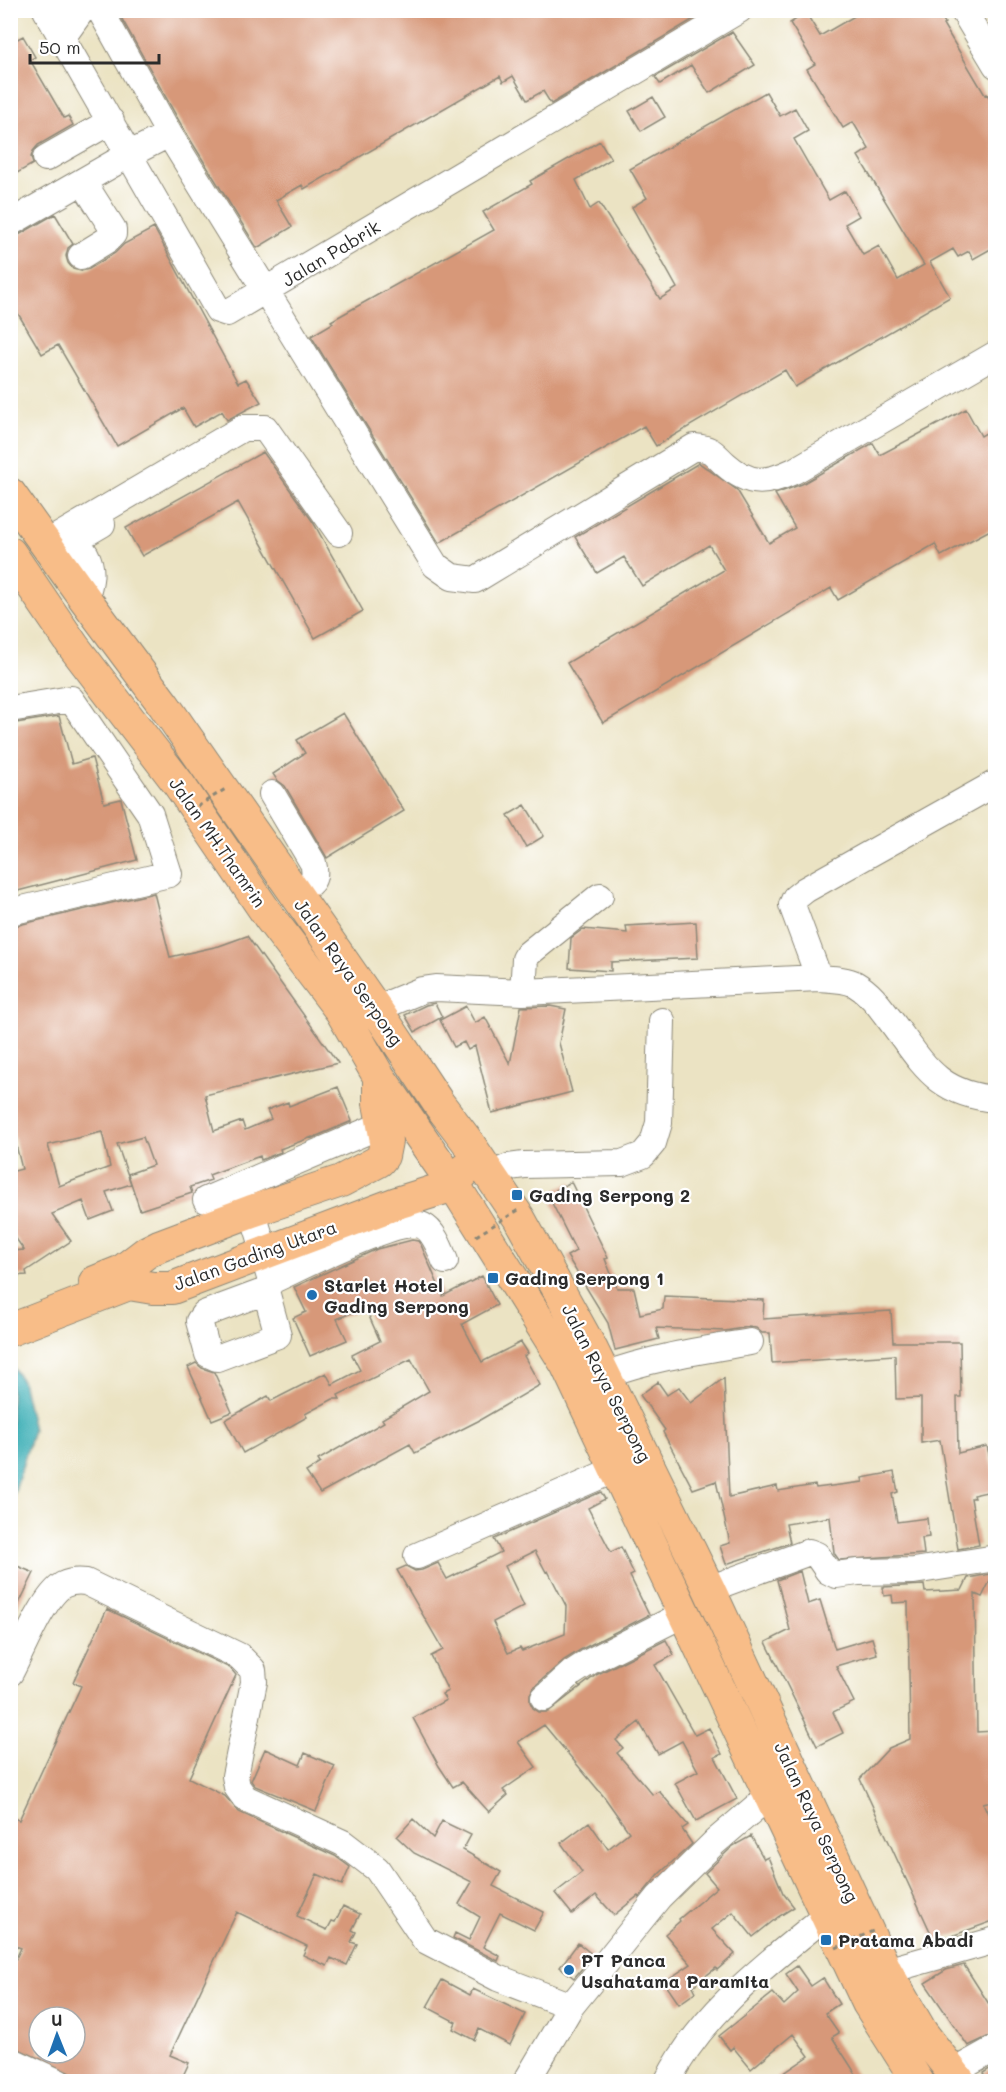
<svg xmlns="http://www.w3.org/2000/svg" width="1006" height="2092" font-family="Mali,sans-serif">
<rect width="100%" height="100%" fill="#fff"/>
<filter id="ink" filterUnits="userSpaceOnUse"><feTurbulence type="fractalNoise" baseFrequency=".0167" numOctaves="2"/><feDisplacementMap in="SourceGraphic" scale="12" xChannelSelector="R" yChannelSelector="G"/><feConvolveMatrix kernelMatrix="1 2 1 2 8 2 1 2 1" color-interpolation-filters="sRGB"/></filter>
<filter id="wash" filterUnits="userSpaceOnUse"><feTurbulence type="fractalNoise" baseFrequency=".008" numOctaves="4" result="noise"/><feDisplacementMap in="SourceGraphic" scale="24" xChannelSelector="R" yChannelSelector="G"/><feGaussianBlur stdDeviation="1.35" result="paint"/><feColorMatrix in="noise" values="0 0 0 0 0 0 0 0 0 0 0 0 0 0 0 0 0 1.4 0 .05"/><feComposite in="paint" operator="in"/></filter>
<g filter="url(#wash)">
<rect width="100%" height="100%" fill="#ebe3c3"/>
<path fill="#3fb0b7" stroke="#356e71" stroke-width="1.5" d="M11,1365L22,1381L33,1430L11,1504Z"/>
<g id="blocks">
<path fill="#d79879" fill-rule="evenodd" d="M117,10H709L551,104L543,91L527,100L513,76L503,82L500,76L304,189L302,185L276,200L292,227L257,248L182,126Z
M865,10H937L945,23L943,24L985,95L987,94L996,108V246L973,259L969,251L958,257L953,249L930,262L950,297L795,387L785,370L656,446L644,426L439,543L311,336L333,323L331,321L494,230L483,212L532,184L530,181L600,141L611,159L576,180L590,209L599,203L660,299L677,288L632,207L647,198L630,169L766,92L780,116L795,108L808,131L794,139L829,200L845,191L859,216L845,224L863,255L879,246L898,280L924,265L858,156L869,149L853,122L843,128L807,69L815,64L790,23L806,13L820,36Z
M732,32L755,65L709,93L691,65L660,84L655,77Z
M23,36L35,57L30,60L64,118L68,116L73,125L38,145L33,151L31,157L33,164L10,177V43Z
M653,97L665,117L641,131L629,111Z
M55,214L73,244L68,248L66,256L68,263L73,269L81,271L89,269L115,253L124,244L154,228L238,383L246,379L261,402L227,420L222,411L194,427L183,408L117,446L58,345L42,354L10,300V238L17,236Z
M966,409L981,436L996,427V448L989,452L996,464V527L941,556L935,544L838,600L831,588L603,723L567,663L724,570L709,545L642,586L624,557L597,573L575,537L699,463L737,490L769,543L795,528L775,494L802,484L873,443L880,455Z
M263,452L313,522L363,611L315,638L238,502L142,556L126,528Z
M343,713L404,811L327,858L285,786L277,780L273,774L305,753L297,740Z
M59,716L72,764L92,758L104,803L121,799L137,860L10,893V724Z
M525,805L544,836L526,847L508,815Z
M154,893L170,957L219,946L247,936L338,1063L205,1095L214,1131L242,1121L245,1130L271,1119L267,1110L288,1102L289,1106L338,1087L352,1121L312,1138V1137L280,1149L281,1152L261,1160L260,1156L209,1175L211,1180L190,1187L192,1193L140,1210L128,1174L153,1165L143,1137L117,1144L131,1184L106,1192L113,1211L90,1220L83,1201L52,1214L71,1241L26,1271L27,1275L10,1276V1251L24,1250L10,1230V1172L22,1169L10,1121V927ZM102,1132L110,1167L59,1186L48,1145Z
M696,922L698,958L611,962V971L569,968L571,938L583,929L627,933L626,926Z
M435,1003L442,1017L415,1032L405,1015L426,1005Z
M466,1006L475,1023L485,1017L510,1064L521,1007L550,1006L566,1009L559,1043L572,1092L492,1113L475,1046L468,1050L464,1042L454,1047L440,1020Z
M571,1182L608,1258L605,1259L617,1288H634L640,1314L663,1309L664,1296L764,1300L763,1319L891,1311L893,1342H960L961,1397H957L958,1453L987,1446L996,1482V1490L973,1495L974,1498H971L979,1545L958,1549L940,1440L921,1443V1398L896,1399L895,1355L772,1363L770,1333H762L756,1328L748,1327L725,1331L656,1328L659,1339L615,1350L608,1323L567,1256L576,1251L552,1203L561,1199L556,1190Z
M412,1240L418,1241L421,1245L443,1296L482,1276L497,1305L462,1324L482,1362L521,1342L528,1353L524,1356L540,1385L478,1421L415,1453L410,1444L320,1493L306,1472L320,1463L318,1460L384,1422L382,1419L429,1391L411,1359L338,1395L340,1399H333L305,1414L307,1417L243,1453L225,1420L268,1396L271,1401L326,1373L333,1386V1384L360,1370L352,1355L380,1341L365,1307L337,1319L347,1340L310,1356L293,1318L306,1312L294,1287L377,1249Z
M196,1363L202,1368L214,1372L232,1412L212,1420L188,1367Z
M724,1378L729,1497L777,1486L778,1491L815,1485L816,1488L863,1482L862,1478L894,1472L898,1492L892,1494L897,1522L927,1518L929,1537L922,1538L924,1554L839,1560L834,1553L830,1517L786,1524L790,1543L726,1564L720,1546L730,1543L716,1481L693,1489L663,1432L665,1430L640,1395L658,1382L667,1395L679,1387L691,1403Z
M601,1492L605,1499L588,1508L611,1552L621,1547L634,1574L630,1576L649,1615L582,1649L564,1660L534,1687L530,1694V1702L533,1708L539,1712H548L596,1675L666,1640L674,1655L655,1665L695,1735L709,1728L722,1754L715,1757L737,1799L696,1821L675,1783L698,1771L682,1741L658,1754L639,1722L616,1740L623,1748L617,1753L653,1795L659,1791L688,1825L682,1829L692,1844L659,1874L639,1898L638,1896L614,1915L596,1895L572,1914L555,1893L582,1872L561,1843L589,1822L608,1849L629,1832L605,1798L544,1725L518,1742L536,1767L503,1790L508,1795L489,1812L462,1782L453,1787L439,1766L413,1718L446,1700L442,1694L448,1691L431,1656L443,1650L397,1570L406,1566L415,1571L422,1570L438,1563L447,1579L501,1552L494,1539ZM535,1551L546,1572L548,1571L566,1606L565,1634L522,1651L520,1648L508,1653L493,1622L524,1606L505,1566Z
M10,1563L34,1573L10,1622Z
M800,1571L808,1604L820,1600L835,1649L872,1638L877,1654L836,1666L854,1702L833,1712L843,1733L817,1746L766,1642L790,1630L777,1580Z
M991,1574L993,1575L982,1597L975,1594L977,1732L995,1731L996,1800L983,1803L996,1831V1920L935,1942L860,1779L889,1748L910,1739L908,1602L893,1603L892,1595L884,1596L883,1587L924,1585L925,1592L962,1590L968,1578Z
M107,1609L230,1668L236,1675L189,1778L225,1796L239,1812L335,1856L350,1867L342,1885L317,1874L297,1916L327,1930L332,1921L335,1922L343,1906L360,1914L352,1930L356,1932L351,1942L357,1944L347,1965L331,1958L327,1966L303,1955L307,1946L237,1912L170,2055L189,2063L180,2082H89L10,2045V1971L21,1948L10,1944V1817L19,1820L81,1686L73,1682ZM39,2017H75V2053H39Z
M265,1749L300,1765L305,1753L335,1766L316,1811L255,1786L251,1781Z
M413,1819L433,1838L442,1821L471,1835L463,1850L501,1872L493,1886L544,1912L534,1930L500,1913L483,1947L500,1956L498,1961L453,1938L455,1933L469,1940L480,1917L459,1904L472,1882L414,1853L397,1837Z
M751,1836L764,1859L768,1857L783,1893L794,1907L778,1917L753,1937L733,1912L712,1929L735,1954L717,1970L716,1968L693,1986L696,1992L679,2004L664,1982L691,1964L665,1934L680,1921L679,1919L717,1887L705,1873L733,1846Z
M578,1943L593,1955L574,1978L560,1967Z
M964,1965L996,2015V2033L968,2046L925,1983L946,1970Z
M797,1966L811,1986L823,1978L839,2004L825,2013L839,2033L832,2037L861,2082H771L809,2056L793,2034L751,2069L733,2047L730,2050L719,2036L773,1993L784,2005L798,1992L786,1974Z
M442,1980L470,1995L473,1989L525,2014L510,2045L479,2029L474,2040L453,2029L456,2022L427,2007Z
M996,2065V2082H987L983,2073Z"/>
</g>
</g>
<g filter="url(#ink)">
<use href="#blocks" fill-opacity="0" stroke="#8b8777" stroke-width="1.5"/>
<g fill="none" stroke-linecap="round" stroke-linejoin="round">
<g stroke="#8b8777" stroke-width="28">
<path id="minor" d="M46,10L218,310L227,313L739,10
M100,10L169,134L435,565L452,577L475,580L694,447C713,449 712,452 725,464C750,486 766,484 794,471L996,354
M963,10L996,65
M62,38L82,10
M46,158L111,121
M10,223L130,154L169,134
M81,256L107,240L113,234V229L83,182
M47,543L243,428H265L339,533
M85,599C90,584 94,570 86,555C82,548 78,547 78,538L102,524
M10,709L71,699L150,814L169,874L10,912
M272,794L313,863C318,882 309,884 295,894
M819,978L792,905L795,898L805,890L996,783
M523,992L525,959L528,954L600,896
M376,1009L422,990L436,988L523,992L819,978C830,979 846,979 855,984C869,992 878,1004 887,1016C922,1061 934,1094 996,1099
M490,1175L509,1167L524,1165L622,1163L643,1155L653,1143L659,1123L662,1021
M206,1200L384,1124
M252,1211L269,1265L268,1271L271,1281L266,1291L278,1335L217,1358L208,1354L199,1321L204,1314L266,1291
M271,1281C298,1269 400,1215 423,1226C434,1231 441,1251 445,1261
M604,1375C654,1357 698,1351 750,1342
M417,1556L616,1469
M709,1589L809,1552L817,1555L828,1571L836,1575L858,1572L914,1571L996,1558
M10,1673C22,1651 43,1597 63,1585C71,1581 78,1581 86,1582L239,1656L253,1670L254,1682L235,1776L237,1787L245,1798L343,1843L377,1869L425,1940L498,1978L571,2006
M544,1698L572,1673L589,1662L684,1614
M886,1971L996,1940
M10,2060L58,2082
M953,2072L996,2048
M526,2082L571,2006L659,1897L715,1842L770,1795
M667,2082C702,2012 768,1963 827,1915"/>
</g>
<g stroke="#8b8777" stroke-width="34">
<path id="major" d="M10,494L85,599L164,705L376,1009L439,1104L467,1141L519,1218L592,1350L709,1589L886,1971L922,2033L960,2082
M10,553L74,647L178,783L270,918L341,1011L378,1075L454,1185L566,1364L868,2003L918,2082
M95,1282L122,1271L147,1252L159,1246L252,1211L341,1181L379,1161L383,1156L386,1141L379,1103V1080
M10,1330L129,1284L153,1288H172L397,1203L454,1185L466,1169"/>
</g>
<use href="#minor" stroke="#fff" stroke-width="26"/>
<use href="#major" stroke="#f8bd88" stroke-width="32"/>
<path stroke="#8b8777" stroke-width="3" stroke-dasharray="4.5 4.5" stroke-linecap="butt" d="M190,811L227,788
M476,1236L520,1209
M836,1948L875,1930"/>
</g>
</g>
<g fill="#1f6fb2" stroke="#fff" stroke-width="2">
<rect x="511" y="1189" width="12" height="12" rx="3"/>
<rect x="487" y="1272" width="12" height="12" rx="3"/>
<circle cx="312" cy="1295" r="6"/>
<rect x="820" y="1934" width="12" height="12" rx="3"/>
<circle cx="569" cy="1970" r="6"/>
</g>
<g text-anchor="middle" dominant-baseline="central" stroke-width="4.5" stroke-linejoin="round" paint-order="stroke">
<g font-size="18" fill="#2b2b2b" stroke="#fff">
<text transform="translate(331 253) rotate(-31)">Jalan Pabrik</text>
<text transform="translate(218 842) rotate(55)">Jalan MH.Thamrin</text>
<text transform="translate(349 972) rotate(55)">Jalan Raya Serpong</text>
<text transform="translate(255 1255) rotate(-20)">Jalan Gading Utara</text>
<text transform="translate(607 1383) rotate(63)">Jalan Raya Serpong</text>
<text transform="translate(817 1822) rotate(65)">Jalan Raya Serpong</text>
</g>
<g font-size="18" font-weight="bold" fill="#2b2b2b" stroke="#fff" text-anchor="start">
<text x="529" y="1195">Gading Serpong 2</text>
<text x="505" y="1278">Gading Serpong 1</text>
<text x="324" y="1285">Starlet Hotel<tspan x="324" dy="21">Gading Serpong</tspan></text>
<text x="838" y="1940">Pratama Abadi</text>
<text x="581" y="1960">PT Panca<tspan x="581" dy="21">Usahatama Paramita</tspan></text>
</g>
</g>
<rect width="1006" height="2092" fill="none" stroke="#fff" stroke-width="36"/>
<g transform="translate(57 2035) rotate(359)"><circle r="28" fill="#ffffff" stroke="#aaaaaa" stroke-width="1.5"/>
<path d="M0-4.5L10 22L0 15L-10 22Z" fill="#1f6fb2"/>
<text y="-9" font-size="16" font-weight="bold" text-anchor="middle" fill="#2b2b2b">U</text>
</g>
<path d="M30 54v9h129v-9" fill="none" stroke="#2b2b2b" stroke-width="3"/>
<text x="39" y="54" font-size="18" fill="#2b2b2b" stroke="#ffffff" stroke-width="4.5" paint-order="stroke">50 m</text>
</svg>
